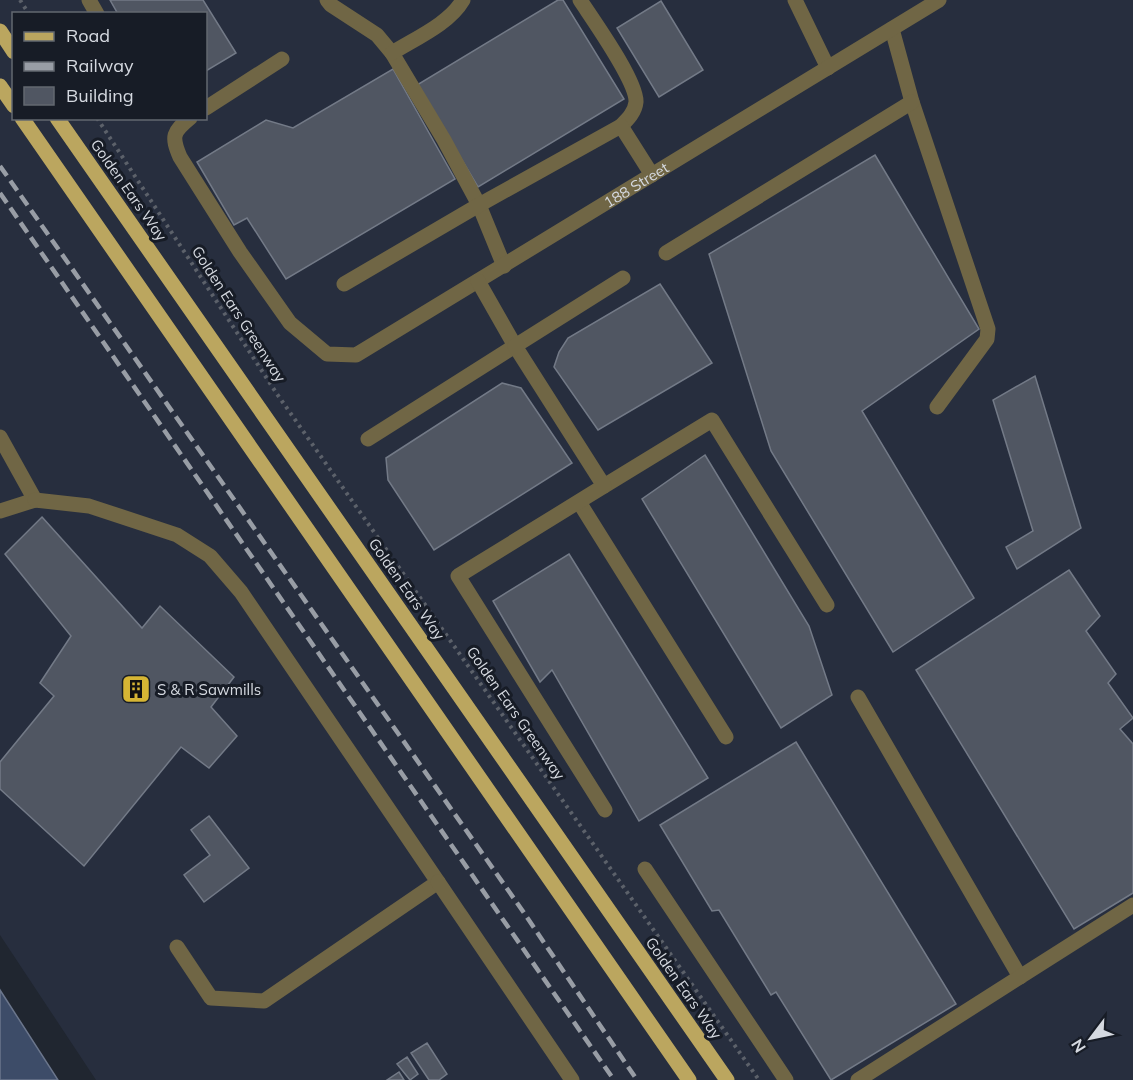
<svg xmlns="http://www.w3.org/2000/svg" width="1133" height="1080" font-family="Mulish,sans-serif">
<rect width="100%" height="100%" fill="#202630"/>
<path fill="#272e3e" fill-rule="evenodd" d="M0,0H1133V1080H96L0,935ZM14,14H206V118H14Z"/>
<path fill="#3d4c68" stroke="#6b768c" stroke-width="1.5" d="M0,990L58,1080H0Z"/>
<path fill="#505662" stroke="#737a87" stroke-width="1.5" d="M110,0H203L236,53L206,71V14H118Z
M558,0H563L624,99L478,187L417,85Z
M661,1L703,70L659,97L617,28Z
M393,69L455,179L286,279L247,218L234,225L197,162L266,120L293,128Z
M875,155L979,329L862,411L974,598L893,652L771,451L709,254Z
M660,284L712,363L598,430L554,367L559,352L568,338Z
M1035,376L1081,528L1017,569L1006,547L1033,531L993,400Z
M502,383L521,388L572,463L434,550L388,480L386,458Z
M705,455L809,626L832,695L781,728L642,499Z
M42,517L142,628L160,606L234,677L211,707L237,736L209,768L181,747L84,866L0,789V762L54,696L40,683L71,636L5,554Z
M569,554L708,778L639,821L552,670L540,682L493,601Z
M1069,570L1100,616L1086,631L1116,674L1108,683L1133,718L1120,729L1133,744V893L1074,929L916,670Z
M796,742L956,1004L831,1080L776,992L771,995L719,910L712,911L660,825Z
M209,816L249,868L204,902L184,875L210,855L191,830Z
M427,1043L447,1074L439,1080H429L411,1053Z
M407,1057L418,1074L410,1080L397,1064Z
M399,1072L404,1080H387Z"/>
<g fill="none" stroke-linecap="round" stroke-linejoin="round">
<path stroke="#5c616a" stroke-width="4" stroke-dasharray="3 4.5" stroke-linecap="butt" d="M20,0L29,14
M97,118L277,394L759,1080"/>
<g stroke="#706645" stroke-width="15">
<path d="M89,0L97,14"/>
<path d="M327,0L331,5L377,35L392,53L444,140L479,205L504,266"/>
<path d="M580,0C593,20 637,81 636,102C635,112 628,119 621,126"/>
<path d="M795,0L828,68"/>
<path d="M892,29L912,102L988,329L987,339L937,407"/>
<path d="M392,53C416,38 449,24 463,0"/>
<path d="M206,108L282,59"/>
<path id="s1" d="M190,118C173,132 171,136 180,157L240,252L290,323L327,354L356,355L939,0"/>
<path d="M666,253L912,102"/>
<path d="M344,284L479,205L621,126L652,175"/>
<path d="M0,437L35,500L0,511"/>
<path d="M368,439L515,346L478,281"/>
<path d="M604,486L712,420L827,605"/>
<path d="M35,500L89,506L177,535L210,556L241,592L438,882L264,1001L211,998L177,947"/>
<path d="M579,502L726,737"/>
<path d="M858,697L1020,977"/>
<path d="M605,810L458,576L604,486L515,346L623,278"/>
<path d="M645,869L786,1080"/>
<path d="M438,882L572,1080"/>
<path d="M858,1080L1133,905"/>
</g>
<path stroke="#bba65f" stroke-width="15" d="M0,31L14,52
M0,86L14,106
M22,118L689,1080
M57,118L727,1080"/>
<path stroke="#989da5" stroke-width="4.5" stroke-dasharray="12 6" stroke-linecap="butt" d="M0,166L522,910L637,1080
M0,193L614,1080"/>
</g>
<defs>
<g id="building-square" transform="scale(1.5)"><rect x="-9" y="-9" width="18" height="18" rx="4" fill="#d6b534" stroke="#171c26"/><path d="M-4-6H4V6H1V3H-1V6H-4ZM-2.5-4.3h1.7v1.8h-1.7ZM.8-4.3h1.7v1.8H.8ZM-2.5-1h1.7V.8h-1.7ZM.8-1h1.7V.8H.8Z" fill="#111"/></g>
</defs>
<g fill-rule="evenodd">
<use href="#building-square" x="136" y="689"/>
</g>
<g text-anchor="middle" dominant-baseline="central" stroke-width="6" stroke-linejoin="round" paint-order="stroke">
<g font-size="15" fill="#d5d9e0" stroke="#171c26">
<text stroke="none"><textPath href="#s1" startOffset="650">188 Street</textPath></text>
<text transform="translate(129 190) rotate(55)">Golden Ears Way</text>
<text transform="translate(239 314) rotate(57)">Golden Ears Greenway</text>
<text transform="translate(407 589) rotate(55)">Golden Ears Way</text>
<text transform="translate(516 713) rotate(55)">Golden Ears Greenway</text>
<text transform="translate(684 988) rotate(55)">Golden Ears Way</text>
</g>
<g font-size="15" fill="#d5d9e0" stroke="#171c26" text-anchor="start">
<text x="157" y="689">S &amp; R Sawmills</text>
</g>
</g>
<rect x="12" y="12" width="195" height="108" fill="#171c26" stroke="#636870" stroke-width="1.5"/>
<rect x="24" y="32" width="30" height="9" fill="#bba65f" stroke="#636870" stroke-width="1.5"/>
<text x="66" y="42" font-size="18" fill="#d5d9e0">Road</text>
<rect x="24" y="62" width="30" height="9" fill="#989da5" stroke="#636870" stroke-width="1.5"/>
<text x="66" y="72" font-size="18" fill="#d5d9e0">Railway</text>
<rect x="24" y="87" width="30" height="18" fill="#505662" stroke="#636870" stroke-width="1.5"/>
<text x="66" y="102" font-size="18" fill="#d5d9e0">Building</text>
<g transform="translate(1091 1038) rotate(238)" stroke="#171c26" stroke-width="4.5" paint-order="stroke">
<path d="M0-4.5L10 22L0 15L-10 22Z" fill="#d5d9e0"/>
<text y="-9" font-size="16" font-weight="bold" text-anchor="middle" fill="#d5d9e0">N</text>
</g>
</svg>
